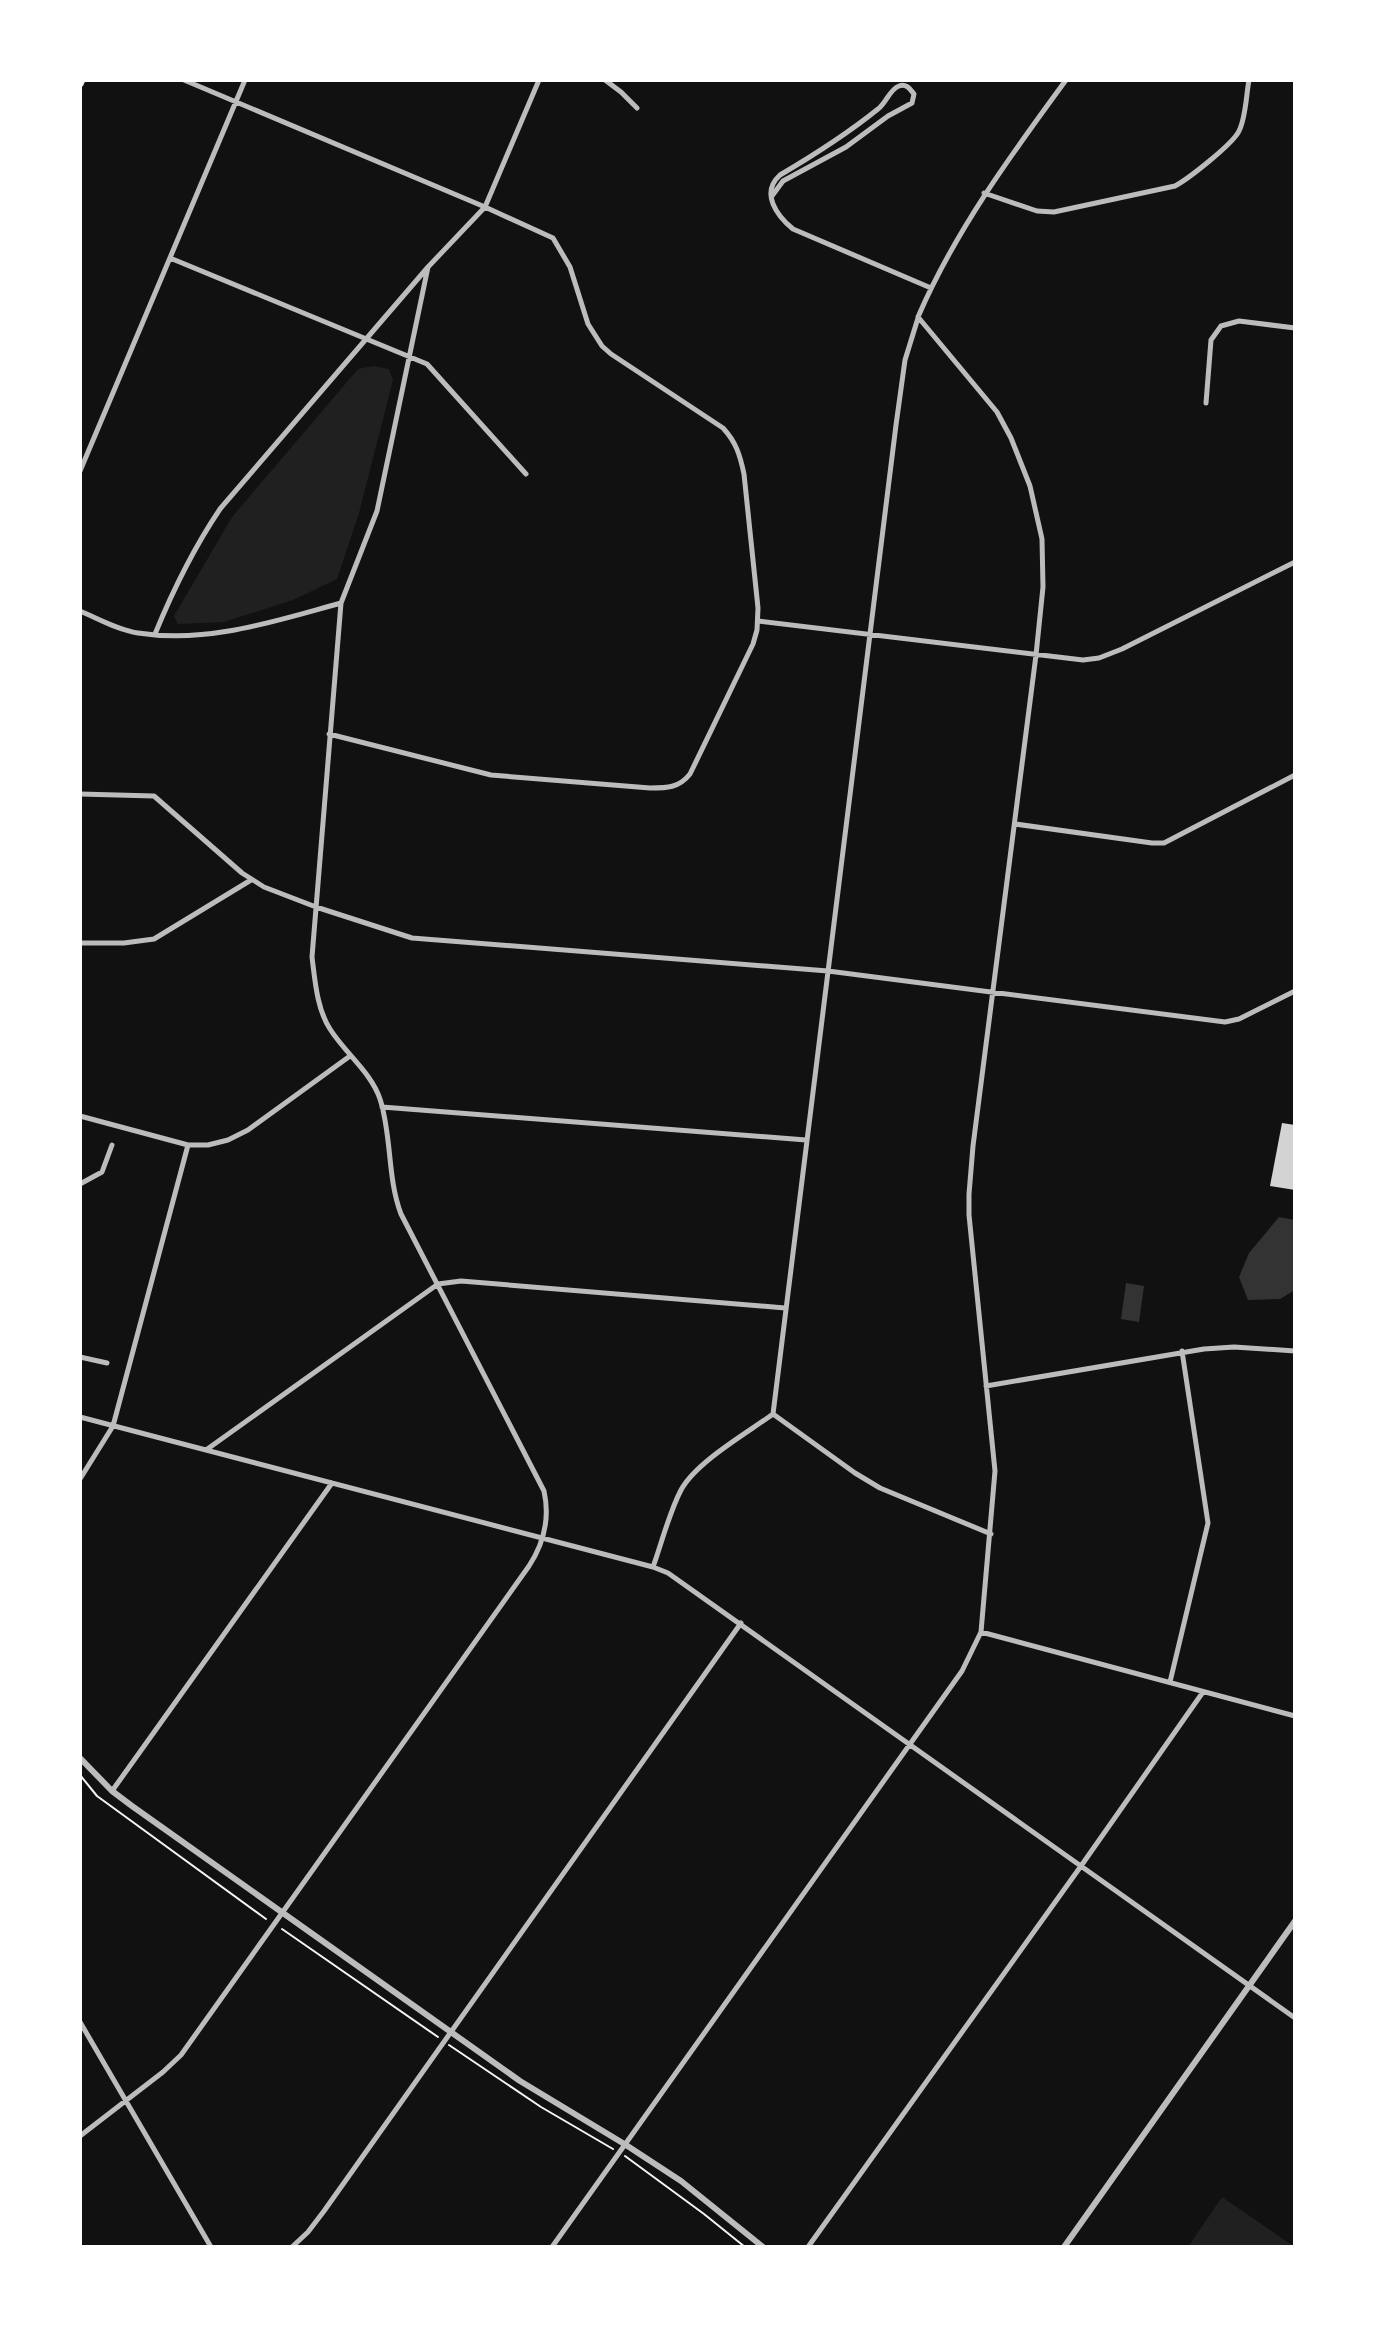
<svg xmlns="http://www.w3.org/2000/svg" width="1375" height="2327" font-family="Overpass,sans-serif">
<rect width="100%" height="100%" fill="#111"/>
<path fill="#202020" d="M373,366L389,369L393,380L359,513L337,579L293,600L224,622L178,624L174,616L232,517L358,369Z
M1222,2197L1295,2247H1188Z"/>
<path fill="#333" d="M1279,1217L1295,1220V1290L1280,1299L1248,1300L1239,1277L1249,1253Z
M1126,1283L1144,1286L1139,1322L1121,1319Z"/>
<path fill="#d3d3d3" d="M1282,1123L1295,1125V1190L1270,1186Z"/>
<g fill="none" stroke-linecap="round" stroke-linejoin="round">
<path stroke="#f5f5f5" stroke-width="2" d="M80,1775L97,1796L266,1919
M282,1929L438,2037
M449,2045L541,2107L613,2149
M625,2156L704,2214L745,2247"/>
<path stroke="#bcbcbc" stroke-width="5" d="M184,80L485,207L553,238L570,267L588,324L602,346L611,354L723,428C736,442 740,455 744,474L758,608L757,630L753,644L690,774C679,788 667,788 650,788L491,775L329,734
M605,80L621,92L637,108
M984,193L1037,211L1054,212L1175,186C1188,179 1233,144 1239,131C1246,117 1246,96 1249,80
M772,196L783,181L846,147L888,116L912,103L914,94C910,89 906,83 899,86C890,89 886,103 878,109C847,134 814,155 780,175C760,193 777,216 793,229L931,288
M170,258L427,364L526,474
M1206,403L1211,340L1221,326L1239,321L1295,328
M80,471L245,80
M80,611C99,619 118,630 138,633C208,644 275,621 341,603
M758,621L1083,660L1099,658L1122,649L1295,562
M155,634C173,590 193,549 220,509L428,267L485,207L539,80
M80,794L154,796L242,873L264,887L316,907L412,938L828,971L1225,1022L1239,1019L1295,991
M1015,824L1152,843H1164L1295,775
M80,943H124L154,939L251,880
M382,1107L806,1140
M80,1116L188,1145H208L228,1140L248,1130L350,1056
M80,1184L102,1172L112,1145
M80,1357L107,1363
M986,1386L1204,1349L1234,1347L1295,1351
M773,1414L855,1473L880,1488L991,1534
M80,1417L653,1567L668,1573L1295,2018
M206,1450L438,1284L461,1281L785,1308
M80,1479L113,1426L188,1145
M653,1567C662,1542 669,1513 681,1490C696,1462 747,1433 773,1414L896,425L905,360L918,318
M981,1632L1295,1716
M1170,1682L1208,1523L1182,1351
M112,1791L332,1483
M80,2022L211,2247
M80,2136L163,2072L181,2055L529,1566C544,1543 550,1518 544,1491L401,1214C387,1177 392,1136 380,1099C371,1072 345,1053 330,1029C317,1009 315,981 312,957L341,603L377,511L428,267
M292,2247L308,2232L324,2211L741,1623
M552,2247L962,1671L981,1632L995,1471L969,1215V1194L973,1146L1036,655L1043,587L1042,539L1030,486L1011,438L997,412L918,317C955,231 1011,155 1066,80
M808,2247L1081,1866L1203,1692"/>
<path stroke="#bcbcbc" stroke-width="6" d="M80,1758L112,1791L132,1806L520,2081L626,2145L681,2181L763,2247
M1064,2247L1295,1921"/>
<path stroke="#f5f5f5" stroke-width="7" d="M80,84L82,80"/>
</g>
<rect width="1375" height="2327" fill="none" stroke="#ffffff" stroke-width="164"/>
</svg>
